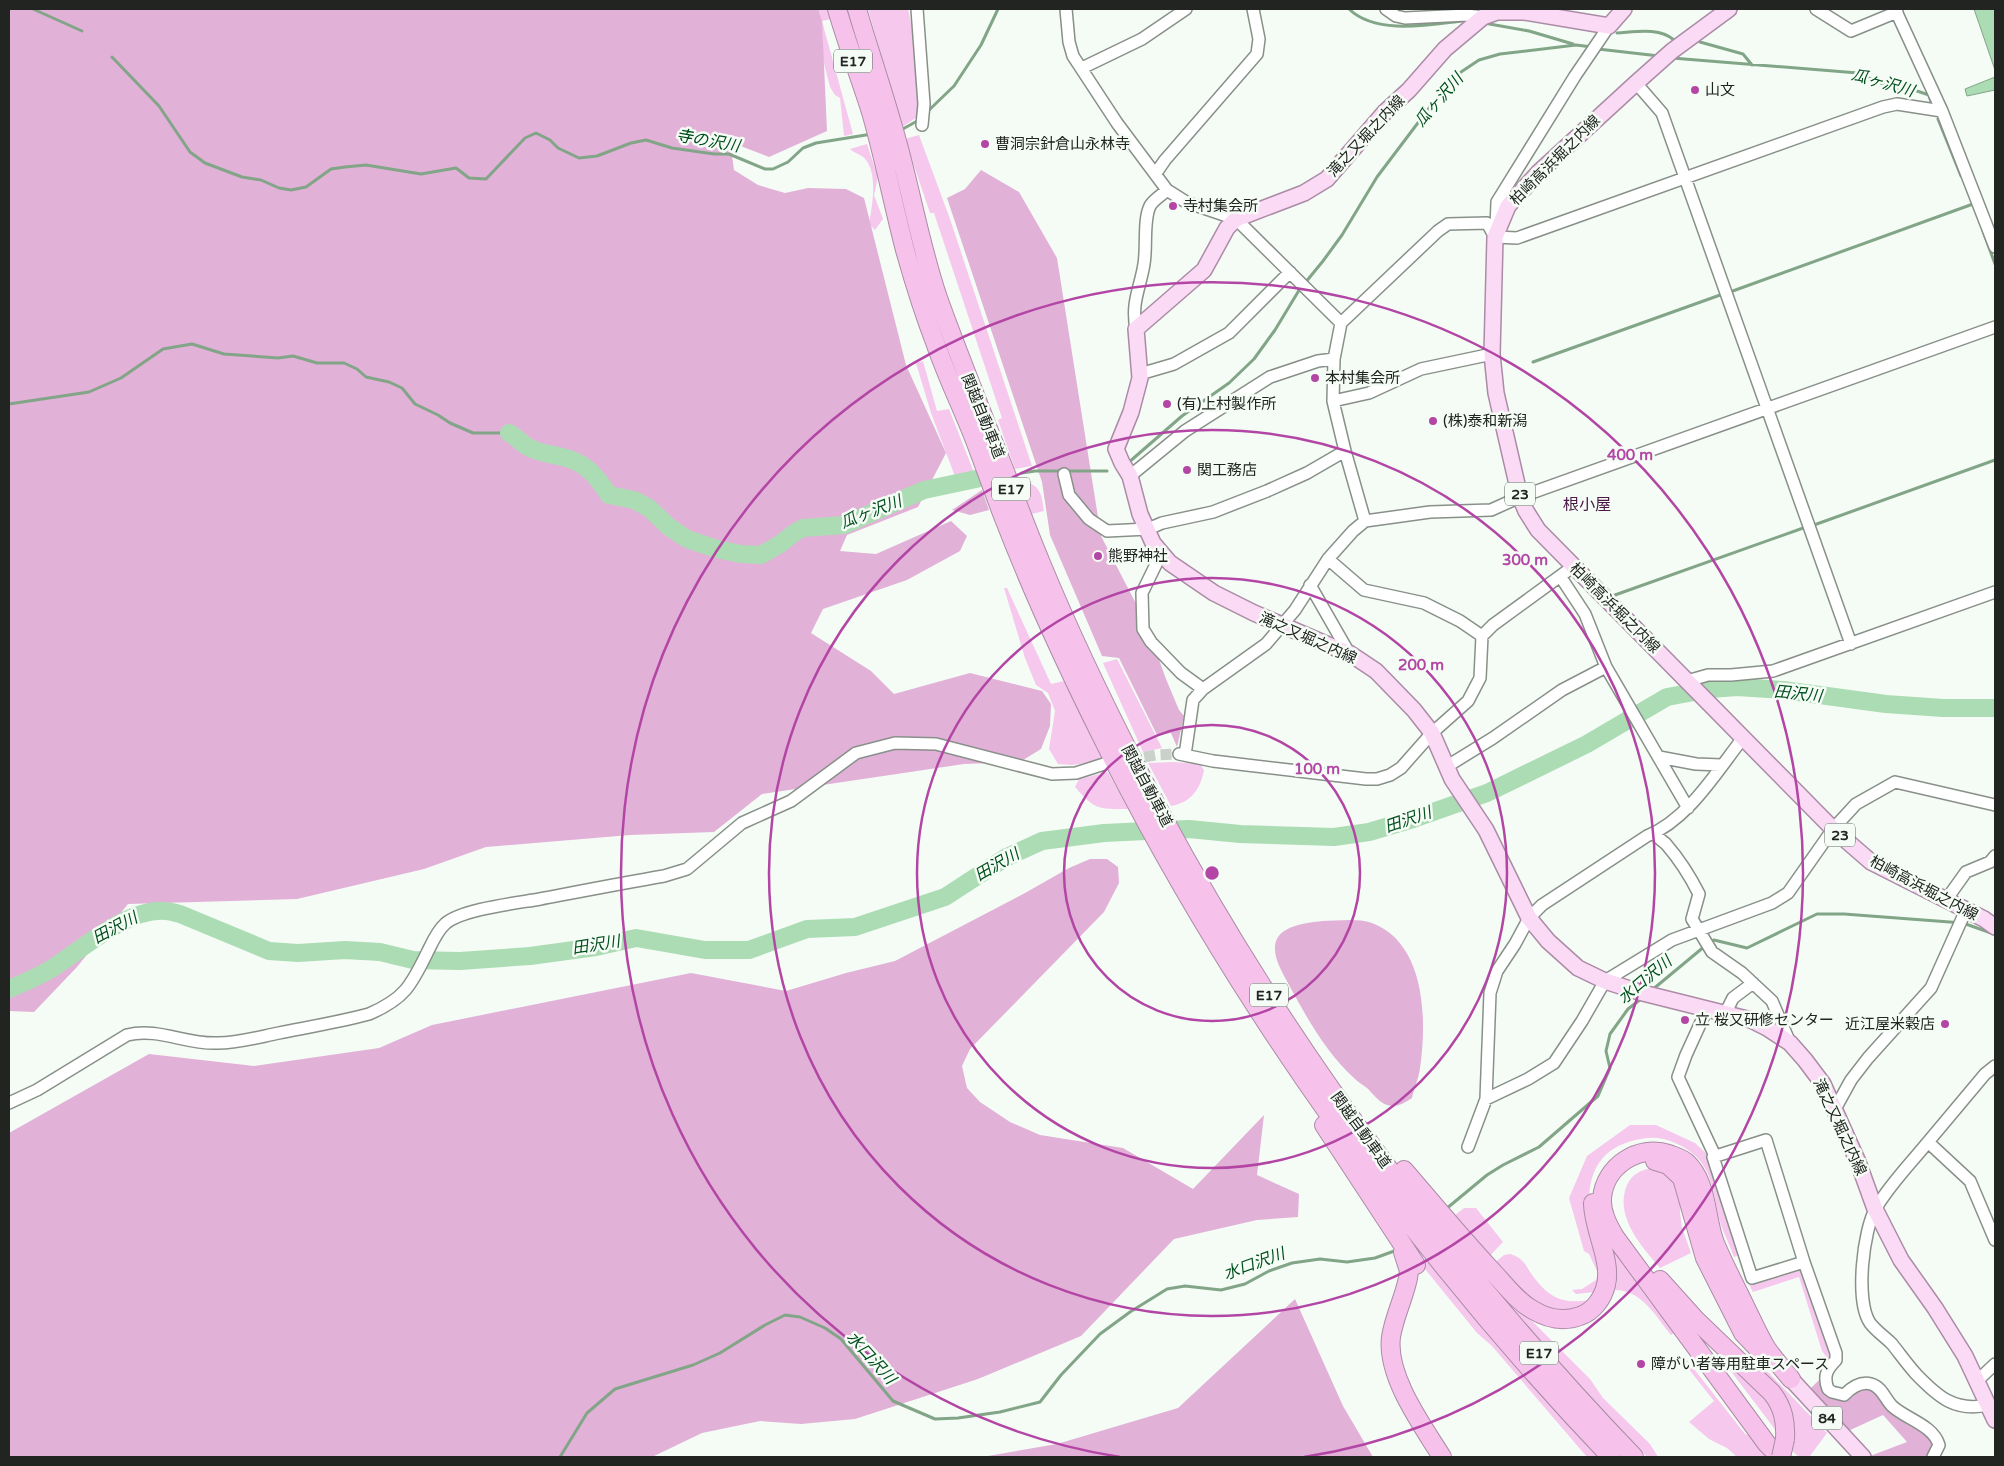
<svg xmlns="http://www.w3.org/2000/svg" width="2004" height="1466" font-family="'Varela Round','Noto Sans JP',sans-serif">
<rect width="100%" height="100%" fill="#f4fcf5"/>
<path fill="#f6c8ed" d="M810,9H828L831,19L822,21L853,134L844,136L840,98L835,95L830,87Z
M868,9H908L920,68L919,116L902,127Z
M919,135L950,219L1032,466L1015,469L998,420L1002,418L934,213H930L905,139Z
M867,144L878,177L874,195L883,219L875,230L869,224C872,206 878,176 866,160C863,155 854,153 850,149Z
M923,361L937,411L949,409L975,475L956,479L931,413L916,363Z
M1029,483C1042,488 1042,498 1044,511L1032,514L1020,484Z
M1004,588H1007L1051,684L1064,681L1103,761L1072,765L1058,764L1049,749L1055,711L1048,693L1036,685L1025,658Z
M1117,659L1162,748L1143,752L1103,663Z
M1174,762L1200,764L1204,770C1201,788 1191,803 1171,806L1148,763Z
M1108,772L1128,809C1098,809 1095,810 1075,787L1079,779Z
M1630,1125H1656L1695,1143L1709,1156L1740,1255L1734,1257C1730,1246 1725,1236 1721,1225C1711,1190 1715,1160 1675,1143C1657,1135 1642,1137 1623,1144C1600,1153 1590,1173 1589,1198C1586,1228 1608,1261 1594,1292L1576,1294L1572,1290L1582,1289L1596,1280L1598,1273L1589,1254L1584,1251L1569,1198L1587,1156Z
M1652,1168L1659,1170L1672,1177L1681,1200L1680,1212L1682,1228L1691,1253L1660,1268C1641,1246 1614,1216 1627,1185C1632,1174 1641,1170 1652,1168Z
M1464,1208H1476L1503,1242L1488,1258L1451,1218Z
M1605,1233L1639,1286L1674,1333L1671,1335C1656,1317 1642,1290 1615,1290L1617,1282L1613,1276Z
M1510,1254C1521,1257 1525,1263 1530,1272C1547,1296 1560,1305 1590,1300L1586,1306L1564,1313L1531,1302L1493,1264L1504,1255Z
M1429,1257L1541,1394L1598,1457H1587L1492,1346L1477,1333L1425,1269L1422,1262Z
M1801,1266L1833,1357L1830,1362L1822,1351L1799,1277L1753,1292L1748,1283Z
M1498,1287L1590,1379L1603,1398L1650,1444L1658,1457H1647L1555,1358L1496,1290Z
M1708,1341L1769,1404L1774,1413L1777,1432Z
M1687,1360L1745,1434L1750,1436L1769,1457H1737L1727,1448L1709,1439L1689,1422L1714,1401L1684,1363Z
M1755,1368H1760L1769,1373L1827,1433L1810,1456L1811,1457H1799L1790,1449Z"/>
<path fill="#e2b1d8" d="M9,9H818L822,21L827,131L769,157L730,142L734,170L758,185L785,193L808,188L846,189L864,198L906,365L946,453L918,507L847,535L840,551L876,554L951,521L967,536L960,551L907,580L823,609L811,633L871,671L894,694L970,673L1042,691L1051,704L1050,726L1041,749L1020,762L964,764L762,794L714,832L630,835L486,847L424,869L297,899L128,904L77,967L34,1012L9,1011Z
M981,170L1019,192L1057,258L1101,536L1145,621L1166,679L1179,710L1184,716L1177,747L1171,733L1157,735L1119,658L1102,656L1050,535L1042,482L947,198L965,189Z
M982,490L989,510L970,515L952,510Z
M1090,859H1107L1118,867L1119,883L1104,912L970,1049L962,1066L967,1088L980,1102L1010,1122L1040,1135L1123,1148L1193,1189L1264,1115L1257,1175L1299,1194L1298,1217L1257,1220L1174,1239L1081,1336L978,1379L855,1419L801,1424L760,1421L702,1433L652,1457H9V1133L149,1054L254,1066L379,1048L432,1025L691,973L786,991L846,973L895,961L1025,893L1069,868Z
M1322,921C1338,921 1357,918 1372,923C1426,943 1427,1021 1420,1068C1419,1078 1414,1088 1412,1098C1404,1103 1397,1108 1387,1105C1379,1102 1373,1094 1367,1088C1363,1085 1358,1082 1355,1079C1326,1053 1307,1018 1289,985C1283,973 1274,960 1275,946C1277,925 1307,923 1322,921Z
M1295,1299L1343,1406L1373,1457H982L1057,1444L1178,1408Z
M1821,1378L1825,1394C1851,1408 1848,1388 1870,1388L1934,1441L1929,1457H1872L1870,1456L1907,1442L1883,1415L1848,1431L1811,1388Z"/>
<path fill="#acdcb3" stroke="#82a587" d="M1974,9H1995V70Z
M1995,77V90L1967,96L1965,89Z"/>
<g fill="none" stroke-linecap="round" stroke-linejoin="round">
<path stroke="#82a587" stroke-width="3" d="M33,9L82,31
M1349,9C1376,35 1428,25 1462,21
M1484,23L1529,31L1573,44
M1617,33C1635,32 1659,27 1674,40
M1700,42L1743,54L1752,65
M1598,49L1659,56
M112,57L159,106L190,152L205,163L242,177L261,180L279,188L291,190L306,187L331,169L345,167L366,165L421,174L456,168L469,178L486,179L525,138L536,133L550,140L558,148L579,158L597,156L631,143L646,140L672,148L714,154H729L765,169H773L788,162L803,148L816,143L872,134
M1672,58L1858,73L1894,89L1914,90L1929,95L1931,102
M927,112L954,86L981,45L998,9
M1938,119L1961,176
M901,130L919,120
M1983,231L1995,264
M1305,283L1323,261L1342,235L1377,177L1442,91L1461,72L1479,60L1500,54L1576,45L1592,47
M1730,292L1973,204
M1533,362L1723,294
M9,404L89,392L121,378L163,349L192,344L224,354L278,358L293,356L317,363H344L357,369L366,377L389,382L402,388L415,404L438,415L450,423L473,433H509
M1128,463L1182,416L1229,383L1254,359L1275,330L1301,287
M1022,473L1035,471H1107
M1814,525L1995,460
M1615,595L1806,527
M1710,943L1714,940L1747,948L1817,914H1844L1963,923L1994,934
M1652,990L1705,946
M1446,1209L1487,1175L1503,1165L1539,1147L1598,1096L1610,1068L1606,1051L1610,1034L1628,1009L1641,999
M560,1457L587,1413L615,1389L693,1365L720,1353L765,1325L785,1315L800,1317L825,1328L841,1339L893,1401L935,1419L958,1418L1000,1412L1040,1402L1061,1375L1100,1334L1130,1312L1167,1289L1185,1286L1221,1290L1245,1284L1269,1271L1292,1263L1320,1259L1347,1262L1375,1258L1397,1250"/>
<path stroke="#acdcb3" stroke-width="18" d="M509,433C517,437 521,443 528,447C537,452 548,454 558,456C585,461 595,474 609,495L634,500L649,508L669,527L687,539L717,549L741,554L761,555L780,544L794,533L803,528L844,525L924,490L976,479
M9,989C26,982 45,974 60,963C88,944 130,908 165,911C170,911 175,913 180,914L269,951L298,953L345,950L380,952L413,960L460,961L530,956L596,947L636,938L705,950H749L807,929L855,927L945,897L1005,858L1042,841L1104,833L1189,829L1240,834L1334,837L1369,832L1413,819L1487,793L1587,744L1667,697L1710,689L1737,687L1783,690L1886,704L1943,708H1995"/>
<path stroke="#cad1cb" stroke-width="11" stroke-dasharray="11 5.5" stroke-linecap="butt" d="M1128,760L1156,755L1179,754"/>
<g stroke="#889089" stroke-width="14">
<path id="minor" d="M917,9L924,104L922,125
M1066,9L1069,42L1073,56L1117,123L1167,190L1186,202L1236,219L1341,323
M1386,9L1396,16L1405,18L1467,15L1483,17
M1816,9L1851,31L1897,12
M1895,9L1942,111L1995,247
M1082,68L1142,39L1186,9
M1636,83L1662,113L1851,644
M1156,173L1165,160L1257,54L1259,39L1253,9
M1496,228L1497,202L1575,76L1609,26
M1495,237L1517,238L1883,107L1897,104L1942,111
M1136,329C1131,302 1140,289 1144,264C1147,247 1143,220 1150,206C1153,200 1162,195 1167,190
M1140,374L1174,364L1229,333L1290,272
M1333,401L1369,393L1421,369L1492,354
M1064,474L1069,495L1089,519L1107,531L1148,529L1162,523L1213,512L1267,491L1307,473L1345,451
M1130,476L1185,431L1270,377L1318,361L1334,359
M1365,521L1345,451L1333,401L1334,359L1341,323L1438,231L1448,224L1487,223L1495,237
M1161,554L1142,593L1143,629L1151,642L1181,673L1203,689
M1328,559L1364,590L1424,603L1460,621L1482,636
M1560,576L1585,614L1606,667L1688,808
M1310,585L1349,653
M1687,681L1708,675H1731L1773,671L1995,592
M1179,754L1213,761L1366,779H1377L1390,775L1401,768L1432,733L1468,701L1480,678L1482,636L1493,625L1574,566
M1185,755L1193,700L1203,689L1266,644L1295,610L1328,559L1353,531L1365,521L1430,512L1491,510L1520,497L1995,327
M1659,757L1696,764L1721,765
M1446,767L1493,738L1562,690L1606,667
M1656,832C1657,839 1662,840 1666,844C1679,859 1690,876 1699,894L1692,919L1712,952L1742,973L1772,1001L1790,1043
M1946,900L1966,872L1990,862L1995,856
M1707,1009L1686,1055L1678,1077L1715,1156
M1725,1014L1733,998L1753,983
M1995,1066L1985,1074L1928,1142L1970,1181L1995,1240
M1486,1099L1528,1079L1554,1063L1582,1021L1605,981L1672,940L1772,903L1788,893L1833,829L1856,804L1895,782L1995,805
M9,1103L37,1090L127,1035C158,1027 187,1045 218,1043C238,1043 259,1037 279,1033C309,1027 339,1022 369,1014C404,999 411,986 427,953C432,943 437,931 445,924C461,909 518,903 540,899C582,891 623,883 664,876L687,869L742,823L791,801L856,753L895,743L936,744L1052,774L1076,773L1104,764
M1835,1109L1851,1080L1868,1058L1931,988L1966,910
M1928,1142C1911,1163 1890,1184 1876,1208C1863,1230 1855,1301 1870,1323C1876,1331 1885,1337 1892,1344C1900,1354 1907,1364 1916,1374C1938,1397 1955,1412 1988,1405
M1468,1147L1486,1099L1490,993L1497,971L1515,944L1529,918L1542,905L1647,836C1688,820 1717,771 1743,738
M1804,1262L1752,1278L1713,1157L1766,1140L1804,1262L1836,1353V1360C1827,1369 1823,1376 1828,1389L1832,1392L1844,1395C1851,1388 1860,1381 1871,1384C1882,1387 1885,1399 1892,1406C1906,1419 1933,1425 1939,1445L1933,1457
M1977,1381L1995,1364"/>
</g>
<g stroke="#ab8ba5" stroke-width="18">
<path id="major" d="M1624,9L1609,26L1524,12H1497L1483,17L1445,49L1409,90L1385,112L1327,179L1304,193L1236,219L1227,228L1204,270L1136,329L1140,378L1131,412L1116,449L1122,463L1130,476L1140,514L1153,543L1170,563L1214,593L1254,613L1340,650L1349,653L1376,671L1414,710L1432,733L1452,779L1486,830L1529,918L1548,941L1578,968L1605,981L1639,992L1751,1020L1767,1028L1790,1043L1805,1060L1823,1084L1858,1162L1875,1209L1901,1260L1935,1308L1965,1356L1995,1420
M1729,9L1672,51L1636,83L1538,173L1508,206L1495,237L1492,354L1496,393L1520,497L1526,511L1538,530L1833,829L1871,862L1984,919L1995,927
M1791,1379L1863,1457"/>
</g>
<g stroke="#ab8ba5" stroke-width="20">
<path id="highway" d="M837,9C847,44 860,77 871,112C884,157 893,204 905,250C914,282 924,314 936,345C947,377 962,407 974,438C984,464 993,490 1003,516C1032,591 1066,665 1102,737C1231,996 1411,1248 1611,1457
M857,9C870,54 886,99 898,145C912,196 921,248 938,298C954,343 972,387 989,431C1007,475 1023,520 1041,563C1076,648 1117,731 1160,812C1287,1048 1449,1264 1634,1457
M1324,1125L1416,1265
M1655,1161L1668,1165L1682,1178L1705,1258L1743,1333L1764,1355
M1404,1170C1434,1205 1463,1240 1494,1273C1506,1286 1518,1302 1533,1310C1548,1319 1564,1322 1580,1316C1593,1312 1603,1298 1606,1285C1612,1260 1593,1229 1593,1203
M1403,1252L1409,1271L1408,1278C1404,1298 1394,1317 1391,1337C1386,1376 1422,1425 1442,1457
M1660,1280L1696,1320L1772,1393C1783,1407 1786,1421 1785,1439
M1780,1457L1767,1444L1615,1237C1608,1225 1601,1212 1602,1198C1605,1166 1638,1144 1669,1154C1674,1156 1681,1158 1686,1162C1708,1182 1705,1217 1715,1243C1724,1265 1736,1287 1746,1308C1753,1322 1759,1336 1767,1349C1774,1359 1783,1369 1791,1379"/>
</g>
<use href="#minor" stroke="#fff" stroke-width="11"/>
<use href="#major" stroke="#fadaf4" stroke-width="15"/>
<use href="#highway" stroke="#f6c2ec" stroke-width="18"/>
<g stroke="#ab8ba5" stroke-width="20" stroke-linecap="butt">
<path id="highway-bridge" d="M1781,1457L1785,1439"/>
</g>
<use href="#highway-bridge" stroke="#f6c2ec" stroke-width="18"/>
</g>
<g fill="none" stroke="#b346a5" stroke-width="2.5">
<circle cx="1212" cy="873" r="148"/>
<circle cx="1212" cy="873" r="295"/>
<circle cx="1212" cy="873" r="443"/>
<path d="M1120 1457A591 591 0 1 1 1304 1457"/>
</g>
<g fill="#b346a5" stroke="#f4fcf5" stroke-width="2">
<circle cx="1695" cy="90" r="5"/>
<circle cx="985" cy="144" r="5"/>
<circle cx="1173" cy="206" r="5"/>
<circle cx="1315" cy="378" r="5"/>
<circle cx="1167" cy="404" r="5"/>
<circle cx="1433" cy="421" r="5"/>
<circle cx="1187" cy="470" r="5"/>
<circle cx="1098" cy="556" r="5"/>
<circle cx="1685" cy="1020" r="5"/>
<circle cx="1945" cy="1024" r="5"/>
<circle cx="1641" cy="1364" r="5"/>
</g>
<g text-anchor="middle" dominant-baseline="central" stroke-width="5" stroke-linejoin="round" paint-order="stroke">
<g fill="#f4fcf5" stroke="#606561" stroke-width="1">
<rect x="834" y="49.5" width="38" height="23" rx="4"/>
<rect x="992" y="477.5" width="38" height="23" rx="4"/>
<rect x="1505" y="482.5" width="30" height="23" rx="4"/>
<rect x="1825" y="823.5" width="30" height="23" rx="4"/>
<rect x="1250" y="983.5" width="38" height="23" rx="4"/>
<rect x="1520" y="1341.5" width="38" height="23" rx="4"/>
<rect x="1812" y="1406.5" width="30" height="23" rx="4"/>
</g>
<g font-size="14" font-weight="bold" fill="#212421">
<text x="853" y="61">E17</text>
<text x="1011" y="489">E17</text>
<text x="1520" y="494">23</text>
<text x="1840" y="835">23</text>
<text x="1269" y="995">E17</text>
<text x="1539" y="1353">E17</text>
<text x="1827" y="1418">84</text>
</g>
<g font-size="15" fill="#212421" stroke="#f4fcf5" text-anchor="start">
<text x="1705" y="90">山文</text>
<text x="995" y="144">曹洞宗針倉山永林寺</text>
<text x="1183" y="206">寺村集会所</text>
<text x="1325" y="378">本村集会所</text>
<text x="1177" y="404">(有)上村製作所</text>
<text x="1443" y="421">(株)泰和新潟</text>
<text x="1197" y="470">関工務店</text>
<text x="1108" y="556">熊野神社</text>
<text x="1695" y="1020">立 桜又研修センター</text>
<text x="1935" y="1024" text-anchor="end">近江屋米穀店</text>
<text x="1651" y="1364">障がい者等用駐車スペース</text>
</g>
<g font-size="15" fill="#212421" stroke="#f4fcf5">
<text transform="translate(1366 136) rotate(-47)">滝之又堀之内線</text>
<text transform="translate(1555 160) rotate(-45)">柏崎高浜堀之内線</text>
<text transform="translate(983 416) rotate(68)">関越自動車道</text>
<text transform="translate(1615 608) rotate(45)">柏崎高浜堀之内線</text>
<text transform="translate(1308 638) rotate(24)">滝之又堀之内線</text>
<text transform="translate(1147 786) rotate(62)">関越自動車道</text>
<text transform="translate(1924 888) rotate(28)">柏崎高浜堀之内線</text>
<text transform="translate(1840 1127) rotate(65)">滝之又堀之内線</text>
<text transform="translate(1361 1130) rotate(54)">関越自動車道</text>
</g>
<g font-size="16" font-style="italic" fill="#004e1d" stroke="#f4fcf5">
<text transform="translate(1883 83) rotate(16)">瓜ヶ沢川</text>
<text transform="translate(1439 100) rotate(-49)">瓜ヶ沢川</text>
<text transform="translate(708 141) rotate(10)">寺の沢川</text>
<text transform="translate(871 512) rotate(-21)">瓜ヶ沢川</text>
<text transform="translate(1798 694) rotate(6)">田沢川</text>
<text transform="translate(1408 820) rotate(-19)">田沢川</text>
<text transform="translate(997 865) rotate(-30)">田沢川</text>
<text transform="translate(115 928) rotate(-28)">田沢川</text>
<text transform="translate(596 945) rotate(-9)">田沢川</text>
<text transform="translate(1645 980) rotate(-40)">水口沢川</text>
<text transform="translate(1254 1264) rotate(-20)">水口沢川</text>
<text transform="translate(871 1358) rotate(48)">水口沢川</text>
</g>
<g font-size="16" fill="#4b1744" stroke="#f4fcf5">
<text x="1587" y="505">根小屋</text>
</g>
</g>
<circle cx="1212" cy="873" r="8" fill="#b346a5" stroke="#f4fcf5" stroke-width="2.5"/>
<g font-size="15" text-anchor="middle" font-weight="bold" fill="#b346a5" stroke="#f4fcf5" stroke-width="5" stroke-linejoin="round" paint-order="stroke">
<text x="1630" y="460">400 m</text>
<text x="1525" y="565">300 m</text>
<text x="1421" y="670">200 m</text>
<text x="1317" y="774">100 m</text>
</g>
<rect width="2004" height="1466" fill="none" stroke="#212421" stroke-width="20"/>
</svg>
